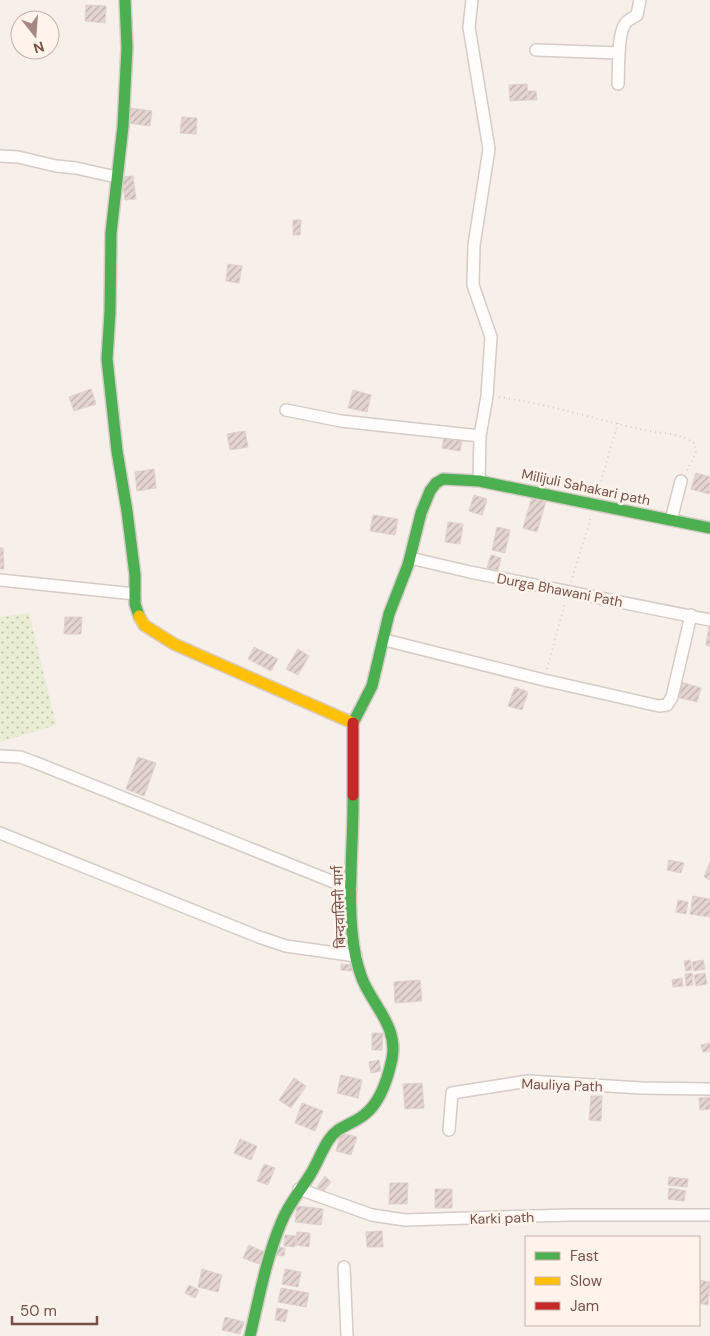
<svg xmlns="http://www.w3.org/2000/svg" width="710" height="1336" font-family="'DM Sans','Noto Sans Devanagari',sans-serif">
<defs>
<pattern id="grass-dots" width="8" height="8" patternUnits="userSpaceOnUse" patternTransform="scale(1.25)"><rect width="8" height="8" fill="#e8edd3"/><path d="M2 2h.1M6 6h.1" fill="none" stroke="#c1c2ad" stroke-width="1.8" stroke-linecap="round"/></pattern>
<pattern id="building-hatch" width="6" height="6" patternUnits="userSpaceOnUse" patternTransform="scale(1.25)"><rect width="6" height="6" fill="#e4d5d1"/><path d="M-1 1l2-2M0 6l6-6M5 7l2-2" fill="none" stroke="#beafac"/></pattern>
</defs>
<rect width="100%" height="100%" fill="#f7efea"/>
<path fill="url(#grass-dots)" d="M29,613L56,725L0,742V617Z"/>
<path fill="url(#building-hatch)" stroke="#e0d1cc" d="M86,5L106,6L105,23L85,21Z
M527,84L528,100L510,101L509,85Z
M528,91H536L537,100H528Z
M130,108L152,111L150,126L128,123Z
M182,117L197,118L196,134L180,133Z
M133,176L136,199L125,200L122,177Z
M293,220H301L300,235H293Z
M228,264L242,266L239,283L226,281Z
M91,389L96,404L74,411L69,397Z
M353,390L371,395L367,412L348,408Z
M245,431L248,447L230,450L227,434Z
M444,437L462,440L460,451L442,448Z
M154,469L156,488L137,491L135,472Z
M696,473L710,477L709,494L691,489Z
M474,495L487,499L482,515L469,511Z
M532,497L546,501L537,532L523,528Z
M373,515L398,519L395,535L370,531Z
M448,522L463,524L460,544L445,542Z
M497,527L510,530L505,553L492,550Z
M0,548H3L4,569H0Z
M491,555L501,558L498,570L487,568Z
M65,617H82L81,634H64Z
M709,626H710V646L706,645Z
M254,647L278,659L271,671L248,659Z
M298,649L309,656L298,675L286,669Z
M681,682L701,688L697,702L677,697Z
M515,687L528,692L522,710L508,706Z
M138,757L156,763L144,796L126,789Z
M669,860L684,863L681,873L667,870Z
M710,862V880L704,877Z
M693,896L710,899V917L690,914Z
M678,900L688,902L686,914L676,912Z
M690,960L692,970L686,971L684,961Z
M703,960L705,969L694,971L692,962Z
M341,964L354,965L353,971L341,970Z
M692,973L693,985L686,986L685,974Z
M705,973L707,984L696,986L694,975Z
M682,978L683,986L673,987L672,980Z
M420,980L422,1001L395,1003L394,982Z
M372,1033H383L382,1050H372Z
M710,1043V1051L703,1052L701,1045Z
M379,1060L381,1071L371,1073L369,1062Z
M341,1075L362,1080L358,1098L337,1093Z
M294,1078L306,1086L291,1108L279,1100Z
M422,1083L424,1108L405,1109L403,1084Z
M591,1096H602L601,1121L589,1120Z
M710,1097V1109L700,1110L699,1098Z
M302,1103L323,1111L315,1131L295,1123Z
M341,1133L357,1137L351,1155L336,1151Z
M240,1139L257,1146L251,1160L234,1153Z
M264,1164L275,1168L268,1185L257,1181Z
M325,1176L331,1182L323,1192L317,1187Z
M669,1177L688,1179L687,1187L668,1185Z
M390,1183H408L407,1204H389Z
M669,1188L686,1191L684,1201L668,1199Z
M435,1189H452V1208H435Z
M297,1206L323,1209L321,1225L295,1222Z
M382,1231L383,1247H367L366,1232Z
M297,1232L310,1233L309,1247L296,1245Z
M285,1235L296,1236L295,1247L284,1246Z
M249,1245L264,1252L259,1264L243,1258Z
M277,1247L285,1248L284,1256L276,1255Z
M202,1269L222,1275L218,1292L198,1287Z
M285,1269L301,1272L298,1287L282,1284Z
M699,1280L710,1282L708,1305L699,1303Z
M189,1285L199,1290L195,1298L185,1293Z
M281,1288L309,1293L306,1307L278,1302Z
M277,1308L288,1310L285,1322L275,1320Z
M225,1317L244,1322L240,1334L222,1330Z"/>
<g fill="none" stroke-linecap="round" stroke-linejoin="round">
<g stroke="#d6cbc6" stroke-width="14">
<path id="street" d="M472,0L469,27L489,149L474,245L473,285L491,337L487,396L480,436L479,481
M536,50L619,53
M618,84C619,71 617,35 625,24C627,20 633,18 637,15L640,0
M0,156L18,157L56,166L76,168L116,177
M286,410L341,421L480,436
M671,520L681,481
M410,558L470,572L710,620
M0,580L135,594
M385,640L544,680L659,706L667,705L672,697L691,615
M0,756L20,757L34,762L351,889
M0,833L259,937L286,946L356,956
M449,1130L452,1093L528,1081L641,1088L710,1089
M299,1189L372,1215L405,1220L569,1215H710
M344,1267L347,1336"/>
</g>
<g stroke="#d8ccc8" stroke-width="14">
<path id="fast" d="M125,0L127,48L123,126L111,233L110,312L107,359L117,451L127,511L135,575V604L139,616
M353,723L372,686L389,614L408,565L421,513L430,491L436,483L443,479L479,481L710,528
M250,1336C259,1298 266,1259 281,1223C288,1205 300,1191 310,1175C317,1164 321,1152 328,1141C338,1125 350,1126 364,1115C380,1103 388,1078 392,1059C398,1028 376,1009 364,983C360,975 358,966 356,958C345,908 354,847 353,795"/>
</g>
<g stroke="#d8ccc8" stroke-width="14">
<path id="slow" d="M139,616L144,625L174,644L353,723"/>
</g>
<g stroke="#d8ccc8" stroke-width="14">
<path id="jam" d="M353,723V795"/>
</g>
<path stroke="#d8cdca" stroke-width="2" stroke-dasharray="1 4" stroke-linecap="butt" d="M499,397C548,404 595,419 643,430C660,433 681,433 695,444L696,453L686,472
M598,491L618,423
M571,582L591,517
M547,669L565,603"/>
<use href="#street" stroke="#fefdfc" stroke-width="11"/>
<use href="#fast" stroke="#4caf50" stroke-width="11"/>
<use href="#slow" stroke="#ffc107" stroke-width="11"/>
<use href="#jam" stroke="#c62828" stroke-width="11"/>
</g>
<g text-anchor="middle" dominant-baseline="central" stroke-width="5" stroke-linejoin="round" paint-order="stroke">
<g font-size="14" fill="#775048" stroke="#fff3eb">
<text transform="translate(586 487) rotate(12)">Milijuli Sahakari path</text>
<text transform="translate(560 590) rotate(11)">Durga Bhawani Path</text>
<text transform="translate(339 907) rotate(-92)">बिन्दवासिनी मार्ग</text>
<text transform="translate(562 1085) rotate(2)">Mauliya Path</text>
<text transform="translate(502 1218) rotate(-2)">Karki path</text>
</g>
</g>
<rect x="525" y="1236" width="175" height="90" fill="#fff3eb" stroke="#c9b2aa"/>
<rect x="535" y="1252" width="25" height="8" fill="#4caf50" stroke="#c9b2aa"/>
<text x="570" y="1261" font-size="15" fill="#775048">Fast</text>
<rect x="535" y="1277" width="25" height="8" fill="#ffc107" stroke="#c9b2aa"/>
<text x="570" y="1286" font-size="15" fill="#775048">Slow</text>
<rect x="535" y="1302" width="25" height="8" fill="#c62828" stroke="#c9b2aa"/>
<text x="570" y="1311" font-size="15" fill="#775048">Jam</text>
<g transform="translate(35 35) rotate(163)"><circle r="24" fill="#fff3eb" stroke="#c9b2aa"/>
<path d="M0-4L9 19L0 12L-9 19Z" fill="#a48881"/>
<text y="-8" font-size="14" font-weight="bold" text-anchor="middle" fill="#775048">N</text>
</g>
<path d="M12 1316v8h85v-8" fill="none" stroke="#775048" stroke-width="2.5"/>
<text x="20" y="1316" font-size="15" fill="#775048" stroke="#fff3eb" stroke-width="4" paint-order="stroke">50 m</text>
</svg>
